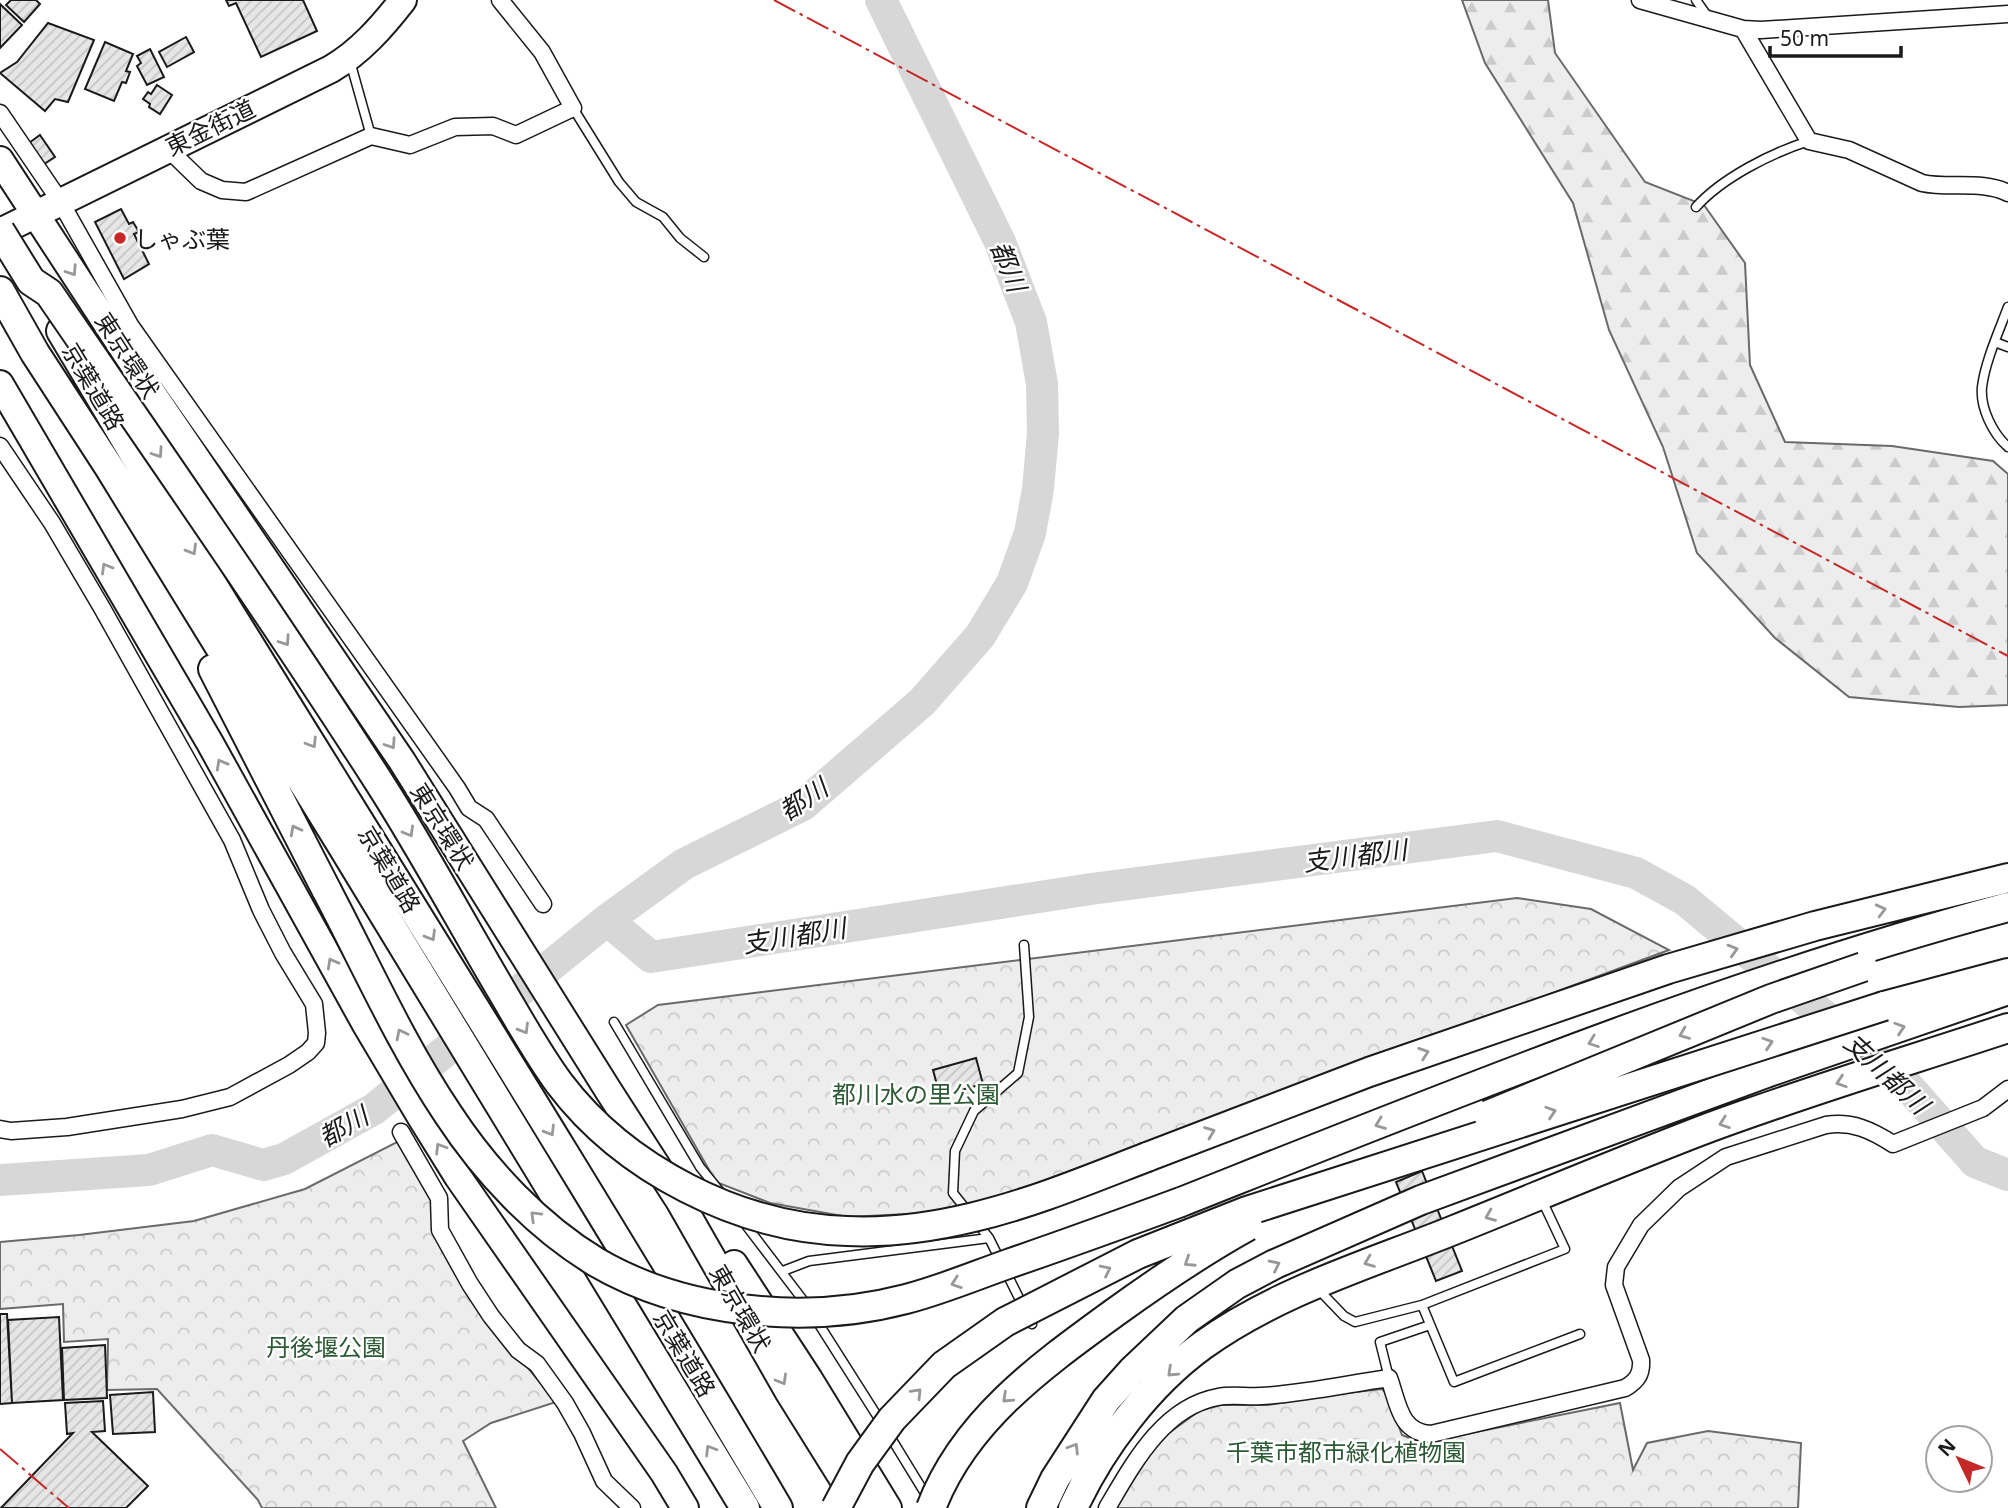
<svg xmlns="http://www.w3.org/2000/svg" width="2008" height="1508" font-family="'Noto Sans','Noto Sans JP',sans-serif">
<defs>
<pattern id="forest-firs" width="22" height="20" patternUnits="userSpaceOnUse" patternTransform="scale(1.75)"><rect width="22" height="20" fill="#ededed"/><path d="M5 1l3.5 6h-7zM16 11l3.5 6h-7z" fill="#cbcbcb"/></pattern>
<pattern id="park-crowns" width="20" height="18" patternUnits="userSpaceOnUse" patternTransform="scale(1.75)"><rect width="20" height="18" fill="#ededed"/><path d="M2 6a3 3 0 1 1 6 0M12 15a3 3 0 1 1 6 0" fill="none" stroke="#cbcbcb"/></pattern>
<pattern id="building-hatch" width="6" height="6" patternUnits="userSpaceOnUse" patternTransform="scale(1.75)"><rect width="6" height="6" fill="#e6e6e6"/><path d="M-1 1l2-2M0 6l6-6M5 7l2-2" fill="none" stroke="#c5c5c5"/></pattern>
</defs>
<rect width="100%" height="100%" fill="#fff"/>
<path fill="url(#forest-firs)" stroke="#6a6a6a" stroke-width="2" d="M1462,0H1548L1555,53L1645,182L1704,205L1745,263L1750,365L1785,442L1892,446L1993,461L2008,474V705L1959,707L1849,697L1775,638L1697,553L1663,447L1609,330L1573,203L1485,63Z"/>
<path fill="url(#park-crowns)" stroke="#6a6a6a" stroke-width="2" d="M1517,898L1591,909L1669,950L1005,1195L928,1213L848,1217L770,1203L716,1182L626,1025L658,1005Z
M399,1141L434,1205L481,1311L556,1402L491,1423L463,1441L496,1508H262L258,1500L157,1389L107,1390L108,1339L64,1342L63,1304L0,1309V1242L79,1235L194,1221L305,1189Z
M1382,1389L1387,1394L1402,1435L1421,1443L1620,1403L1633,1470L1647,1443L1708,1431L1801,1443L1798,1508H1115L1134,1475L1158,1441L1199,1411L1220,1405H1268L1328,1395Z"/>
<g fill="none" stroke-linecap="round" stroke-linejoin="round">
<path stroke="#d7d7d7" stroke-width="32" d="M607,920L651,957L1091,889L1497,836L1636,873L1685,900L1906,1084L1975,1162L2008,1175
M0,1180L149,1170L212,1150L263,1165L284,1159L374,1109L607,920L684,864L803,805L922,702L980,636L1012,583L1030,533L1038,489L1043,433L1042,384L1031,322L1000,242L881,0"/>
</g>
<path fill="url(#building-hatch)" stroke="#1a1a1a" stroke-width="2" d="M11,0H36L40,4L24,22L6,5Z
M226,0H303L317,31L261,57L236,3L229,6Z
M0,4L22,25L0,48Z
M48,23L94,40L68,102L55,99L45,111L0,73L17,62Z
M186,37L194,52L167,67L159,52Z
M105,42L133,54L126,71L130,72L126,83L122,82L114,101L85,89Z
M150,49L164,77L147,85L137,66L141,63L137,56Z
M157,85L172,95L160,114L149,107L150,104L143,99L148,92L151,94Z
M40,135L55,157L41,166L29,143Z
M121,209L129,224L133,222L139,232L134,234L149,264L124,279L95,222Z
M976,1058L983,1084L940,1096L933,1070Z
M1422,1171L1462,1271L1436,1281L1396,1182Z
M0,1314H7L12,1403L0,1404Z
M59,1317L63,1400L12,1403L8,1320Z
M105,1345L107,1398L64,1400L62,1348Z
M153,1392L155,1432L113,1434L110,1395Z
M103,1401L105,1431L92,1432L148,1486L126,1508H1L73,1433L67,1434L65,1403Z"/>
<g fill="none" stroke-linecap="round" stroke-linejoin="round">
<g stroke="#1a1a1a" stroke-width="11">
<path id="service" d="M1696,0L1708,17
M350,61L371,136
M573,108L619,182L636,202L663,217L680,238L704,257
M1696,207C1722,178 1771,153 1809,141
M2008,307C1999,331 1985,362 1982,387C1980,408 1993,434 2008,447
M1995,342L2008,347
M614,1022L700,1167L721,1193
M969,1213L953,1193L955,1151L974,1111L1018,1073L1029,1017L1024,945
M742,1220L806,1304
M977,1223L989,1238L1032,1324
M783,1271L809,1261L989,1238
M1318,1289L1344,1316L1355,1322L1422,1305L1454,1382L1580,1334
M1422,1305L1565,1249L1541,1198
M815,1318L881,1422
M1389,1378L1380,1342L1430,1325
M888,1433L929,1500"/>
</g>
<g stroke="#1a1a1a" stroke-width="19">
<path id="minor" d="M1640,0L1743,29L1761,30L2008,14
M1743,29L1809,141L1849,150L1922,183C1949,189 1983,180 2008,193
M0,113L60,201L130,325L457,788L469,808L486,819L543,904
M167,148L201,181L222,190L246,192L371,136L410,145L455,127L493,126L516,135L573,108L542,52L500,0
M0,446L52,523L102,608L232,840L261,910L283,953L314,1004L317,1033L316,1043L308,1052L289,1065L230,1097L182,1109L67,1127L11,1131L0,1129
M401,1132L439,1198L440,1230L470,1284L491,1316L518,1350L537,1364L565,1403L582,1433L604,1481L632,1508
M1107,1508C1133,1464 1163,1407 1218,1397C1232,1394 1246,1397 1261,1396C1303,1394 1347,1384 1389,1378C1398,1403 1400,1433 1431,1434L1625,1388C1637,1381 1642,1374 1641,1360L1614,1285L1616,1267L1641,1225L1679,1188L1726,1157L1826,1125C1852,1121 1871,1130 1893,1144L1983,1108L2008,1089"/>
</g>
<g stroke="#1a1a1a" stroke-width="30">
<path id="trunk" d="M0,160L148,387L402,761L608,1090L680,1202L788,1391L861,1508
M0,232L331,69C360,52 382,27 403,0
M0,384L210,743L365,1023L422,1119L458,1177L664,1473L685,1508
M734,1264L809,1379L888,1508"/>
</g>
<g stroke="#1a1a1a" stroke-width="32">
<path id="motorway" d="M0,291L35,353L109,467L341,844L745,1508
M61,331C117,424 171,518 228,610C413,909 600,1206 778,1508
M213,669L327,891
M1884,1006L2008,973
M1147,1157L1369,1072L1668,969L1815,926L2008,878
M1181,1202C1453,1094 1725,983 2008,907
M1041,1508L1055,1479L1106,1400L1132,1371L1187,1319L1237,1284L1275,1264L1421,1200L1766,1073L2008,990
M1073,1508C1101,1447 1149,1384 1203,1345C1278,1291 1370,1264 1454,1230C1536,1197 1617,1163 1700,1131C1801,1093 1905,1062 2008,1028"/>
</g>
<use href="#service" stroke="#fff" stroke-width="8"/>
<use href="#minor" stroke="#fff" stroke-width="16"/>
<use href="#trunk" stroke="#fff" stroke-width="26"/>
<use href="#motorway" stroke="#fff" stroke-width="28"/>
<g stroke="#1a1a1a" stroke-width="32" stroke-linecap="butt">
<path id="motorway-bridge" d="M0,231L31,281L49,293C160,455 273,617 379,782C422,849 460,920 500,988C519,1020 537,1053 559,1083C624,1169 739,1228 847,1231C889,1233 933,1227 974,1217C1033,1203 1090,1179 1147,1157
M327,891C366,965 401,1044 448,1114C486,1172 537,1226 596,1262C685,1314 807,1325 906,1299C941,1290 974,1276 1008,1264C1066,1244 1124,1223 1181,1202
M1488,1115L1771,999L1863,967
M836,1508L860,1463L892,1419L944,1365L1005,1322L1138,1254L1247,1211L1884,1006
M931,1508C964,1421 1041,1366 1114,1313C1157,1282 1201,1252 1248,1226"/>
</g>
<use href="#motorway-bridge" stroke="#fff" stroke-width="28"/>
<path stroke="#c62828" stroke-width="2" stroke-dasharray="24 5 3.5 5" stroke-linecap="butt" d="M774,0L2008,656
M0,1449L69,1508"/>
</g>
<defs><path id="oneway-chevron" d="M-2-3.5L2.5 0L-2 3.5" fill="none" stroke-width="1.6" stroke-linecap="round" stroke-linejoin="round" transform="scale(1.75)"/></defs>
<g stroke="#989898">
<use href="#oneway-chevron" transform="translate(72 271) rotate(56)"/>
<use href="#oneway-chevron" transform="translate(158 453) rotate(56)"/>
<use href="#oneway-chevron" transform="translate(192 550) rotate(59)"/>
<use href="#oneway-chevron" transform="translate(106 568) rotate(-120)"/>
<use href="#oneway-chevron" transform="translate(285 641) rotate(56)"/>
<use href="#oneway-chevron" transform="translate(312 743) rotate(58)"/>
<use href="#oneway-chevron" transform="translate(391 744) rotate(56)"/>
<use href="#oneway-chevron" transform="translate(221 764) rotate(-119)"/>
<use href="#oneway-chevron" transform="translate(295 830) rotate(-118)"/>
<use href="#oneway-chevron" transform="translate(409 832) rotate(60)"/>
<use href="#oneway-chevron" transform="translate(1881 910) rotate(-14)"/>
<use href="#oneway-chevron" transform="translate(431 936) rotate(59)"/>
<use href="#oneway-chevron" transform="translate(1733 950) rotate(-16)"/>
<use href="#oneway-chevron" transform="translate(332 963) rotate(-119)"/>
<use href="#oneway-chevron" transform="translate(1900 1028) rotate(-18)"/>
<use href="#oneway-chevron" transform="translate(524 1029) rotate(59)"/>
<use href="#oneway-chevron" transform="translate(401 1034) rotate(-117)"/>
<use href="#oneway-chevron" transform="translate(1684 1034) rotate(158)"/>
<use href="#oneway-chevron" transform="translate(1593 1042) rotate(160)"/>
<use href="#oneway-chevron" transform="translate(1768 1043) rotate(-18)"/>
<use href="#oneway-chevron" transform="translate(1424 1053) rotate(-19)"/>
<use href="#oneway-chevron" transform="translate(1841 1082) rotate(162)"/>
<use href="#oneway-chevron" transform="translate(1551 1112) rotate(-18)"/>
<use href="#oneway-chevron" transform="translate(1724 1123) rotate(160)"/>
<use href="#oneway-chevron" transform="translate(1380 1124) rotate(159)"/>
<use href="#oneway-chevron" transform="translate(550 1131) rotate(59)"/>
<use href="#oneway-chevron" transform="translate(1210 1132) rotate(-21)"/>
<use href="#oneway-chevron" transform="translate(440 1148) rotate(-122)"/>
<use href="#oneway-chevron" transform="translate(535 1216) rotate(-136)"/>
<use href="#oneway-chevron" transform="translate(1490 1216) rotate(158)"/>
<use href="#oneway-chevron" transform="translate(1189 1262) rotate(147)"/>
<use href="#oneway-chevron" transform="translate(1369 1262) rotate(159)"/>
<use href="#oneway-chevron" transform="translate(1275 1265) rotate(-26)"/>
<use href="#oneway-chevron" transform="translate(1106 1270) rotate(-26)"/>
<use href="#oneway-chevron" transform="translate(956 1283) rotate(160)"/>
<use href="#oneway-chevron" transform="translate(1172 1372) rotate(137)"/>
<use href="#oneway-chevron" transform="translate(782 1380) rotate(60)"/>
<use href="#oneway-chevron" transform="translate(917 1393) rotate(-46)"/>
<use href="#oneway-chevron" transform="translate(1007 1398) rotate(137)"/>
<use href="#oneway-chevron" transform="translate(1074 1448) rotate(-58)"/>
<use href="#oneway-chevron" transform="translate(710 1450) rotate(-122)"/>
</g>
<circle fill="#c62828" stroke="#fff" stroke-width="2.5" cx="120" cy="238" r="7"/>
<g text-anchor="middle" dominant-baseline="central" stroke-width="5" stroke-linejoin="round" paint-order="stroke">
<g font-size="24" fill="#1a1a1a" stroke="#fff">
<text transform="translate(210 127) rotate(-26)">東金街道</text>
<text transform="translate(128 355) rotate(57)">東京環状</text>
<text transform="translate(94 386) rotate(59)">京葉道路</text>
<text transform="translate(443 826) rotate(58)">東京環状</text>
<text transform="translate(390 869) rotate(59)">京葉道路</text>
<text transform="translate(741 1308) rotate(60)">東京環状</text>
<text transform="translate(685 1353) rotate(59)">京葉道路</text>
</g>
<g font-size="24" fill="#1a1a1a" stroke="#fff" text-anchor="start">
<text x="134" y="238">しゃぶ葉</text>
</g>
<g font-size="24" fill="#2b5a34" stroke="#fff">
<text x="916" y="1093">都川水の里公園</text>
<text x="326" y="1346">丹後堰公園</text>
<text x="1346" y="1451">千葉市都市緑化植物園</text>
</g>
<g font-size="26" font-style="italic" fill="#1a1a1a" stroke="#fff">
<text transform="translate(1009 266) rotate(68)">都川</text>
<text transform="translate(803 799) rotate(-34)">都川</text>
<text transform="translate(1355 855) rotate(-7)">支川都川</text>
<text transform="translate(794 935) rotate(-9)">支川都川</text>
<text transform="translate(1887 1073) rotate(43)">支川都川</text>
<text transform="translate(343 1126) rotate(-30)">都川</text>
</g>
</g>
<g transform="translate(1959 1459) rotate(313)"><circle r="33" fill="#ffffff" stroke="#a3a3a3" stroke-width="2"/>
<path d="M0-5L12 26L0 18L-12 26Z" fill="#c62828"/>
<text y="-10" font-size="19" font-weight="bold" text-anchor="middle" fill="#1a1a1a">N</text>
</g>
<path d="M1770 46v10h131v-10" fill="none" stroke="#1a1a1a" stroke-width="3.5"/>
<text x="1780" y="46" font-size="21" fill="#1a1a1a" stroke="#ffffff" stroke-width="5" paint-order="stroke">50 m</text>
</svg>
